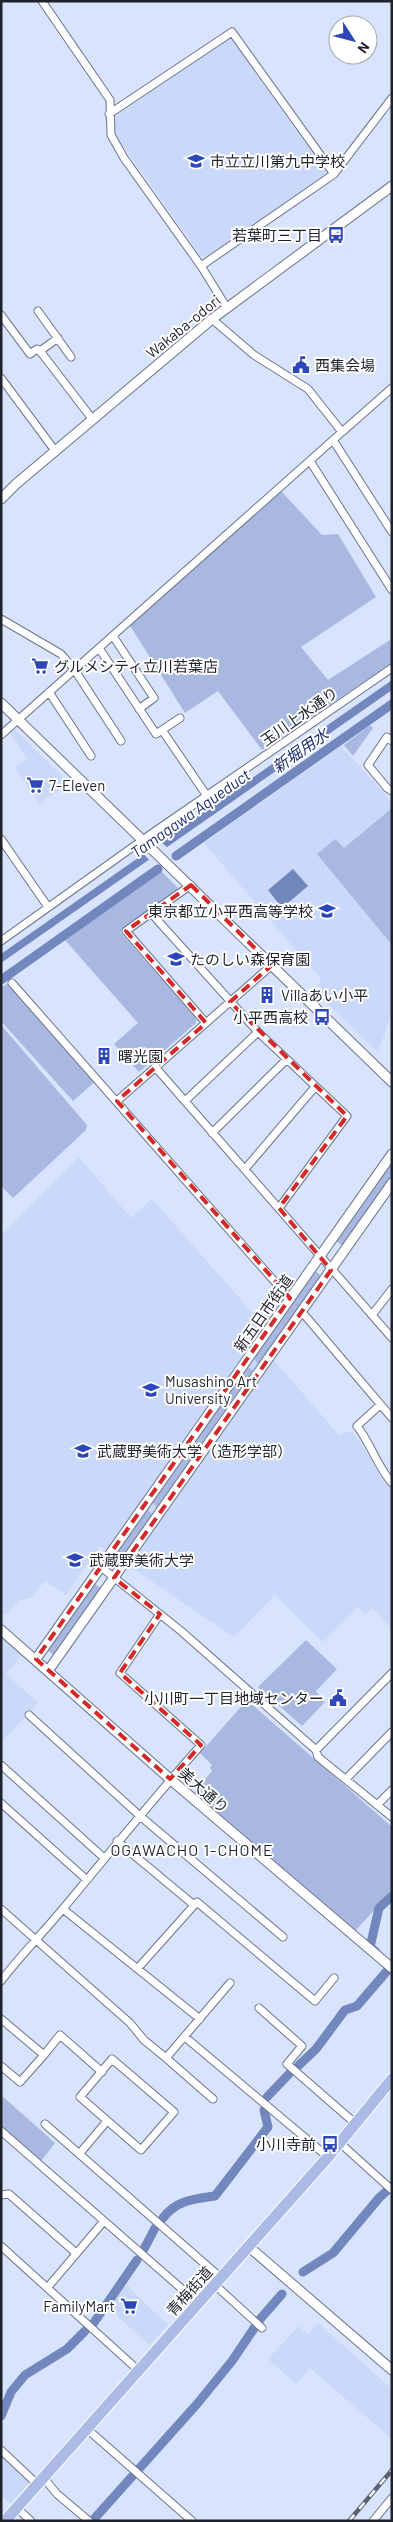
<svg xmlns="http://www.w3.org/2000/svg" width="393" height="2522" font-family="Barlow,'Noto Sans JP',sans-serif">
<rect width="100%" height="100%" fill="#d8e3fe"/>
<path fill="#cad8f9" d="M229,39L234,40L327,169V173L206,257L201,256L116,136L114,117Z
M14,729L69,783L39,803L15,767L27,759L10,733Z
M341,746L392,802V1012L378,1052L316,992L321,979L204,843Z
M79,1157L131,1218L152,1199L274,1337L265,1350L339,1435L352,1431L368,1454L379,1474L392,1489V1629L372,1608L366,1615L358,1607L323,1642L275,1595L234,1637L100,1546L66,1595L45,1581L29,1599H21L7,1614L1,1616V1235Z
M1,1637L22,1655L6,1674L38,1703L1,1743Z
M125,2284L168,2325L149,2345L109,2308Z
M318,2323L392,2389V2439L310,2368L296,2384L268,2359L299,2326L308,2335Z
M1,2454L28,2479L29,2483L10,2504L1,2495Z"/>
<path fill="#a8b8e0" d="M280,490L322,535L338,534L376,597L301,647L328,680L390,640L392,663L262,750L218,691L185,713L129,624Z
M370,725L373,728L353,756L344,745Z
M391,809L392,810V945L317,854L335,839L344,848Z
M160,870L177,887L178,891L120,932L196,1018V1023L139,1072L114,1044L138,1023L65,940Z
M10,982L97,1080L73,1101L1,1021V988Z
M1,1025L87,1125L86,1130L13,1198L1,1186Z
M392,1161V1177L343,1246L336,1241Z
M315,1271L322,1276L260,1363H257L254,1358Z
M247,1366L255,1372L158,1509L152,1502Z
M147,1509L154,1516L116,1568H112L110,1561Z
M95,1584L102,1589L55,1656L47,1650Z
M306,1640L337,1669L316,1691L325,1702L302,1726L258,1687Z
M247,1700L392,1827V1891L354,1932L193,1794L212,1771L210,1768L212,1765L200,1753Z
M1,2095L55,2143L41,2161L1,2127Z"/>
<path fill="#7287bd" d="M392,680V690L1,963V954Z
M293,869L308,886L282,908L268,890Z"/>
<path fill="#d8e3fe" d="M159,840L169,849L151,862L142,852Z"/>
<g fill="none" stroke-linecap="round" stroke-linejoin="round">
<path stroke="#7287bd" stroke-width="9" d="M176,856L392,704
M1,980L158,869
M376,1952L370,1947L379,1908L392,1896
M298,2066L316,2049L345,2010L357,2006L387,1971
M267,2097L289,2074
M163,2218C176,2200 195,2199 215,2196L268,2127L264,2110
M144,2249L155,2228
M303,2272L333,2253L379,2198L392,2186
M93,2324L137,2260
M1,2416L11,2392L25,2375L67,2349L85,2331
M94,2519L197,2404L232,2361L261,2318L282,2294"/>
<g stroke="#6b748c" stroke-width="9">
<path id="minor" d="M42,1L110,100L111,135L124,158L201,266L227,308
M109,114L232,32L334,174L392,98
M201,266L334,174
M38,311L71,357
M1,315L30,354L37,349L40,351L93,420
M40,351L58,338
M1,378L56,452
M342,432L392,388
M333,440L392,532
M310,461L392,590
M1,619L61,654L74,669L121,741
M113,636L154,698L139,709
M99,648L156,734L180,718
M49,692L91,756
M162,730L207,796
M1,735L342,432L308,389L254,355L212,319
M392,741L387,737L368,765L387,788L392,791
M1,839L48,907
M151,913L191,885
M1,941L151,834L392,668
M12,983L290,1299
M206,1023L126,931L151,913L258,1032L347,1116L279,1208
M156,1068L392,1338
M117,1101L272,965
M185,1101L258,1032
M212,1133L286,1060
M245,1169L315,1087
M302,1312L392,1418
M372,1315L392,1289
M380,1405L357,1426C371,1444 377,1466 392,1483
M101,1567L181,1631L316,1750L392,1673
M29,1715L140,1816L283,1937
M316,1750L318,1757L392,1817
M1,1765L103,1857
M346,1779L392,1732
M1,1803L87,1880
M377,1805L392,1790
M117,1841L194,1905
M1,1909L130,2023L144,2040L166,2058
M63,1909L200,2019
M138,1968L197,1902L315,2001L334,1978
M1,1981C20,1956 41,1935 61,1911C107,1856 153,1799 201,1745L120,1673L160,1614
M259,2008L302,2046L287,2064L356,2124
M1,2019L44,2055L20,2082L1,2066
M185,2037L328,2157
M44,2055L60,2035L102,2072
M112,2059L174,2112L141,2150L80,2097Z
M213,2099L166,2058L230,1983
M45,2124L221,2278
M1,2131L198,2303
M340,2143L392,2190
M80,2153L107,2121
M1,2195L9,2194L76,2253
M1,2246L138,2370
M215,2285L262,2328
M48,2287L104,2221
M86,2428L192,2521
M1,2450L37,2484
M43,2477L57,2494L89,2521
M17,2508L31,2521
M373,2521L392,2498"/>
</g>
<g stroke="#6b748c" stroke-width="11">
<path id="tertiary" d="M1,499L16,484L212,319L392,186
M1,703L392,1082
M1,1630L170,1779L392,1968
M36,1659L392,1154
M48,1671L392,1183
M248,2246L392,2370"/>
</g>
<g stroke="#fff" stroke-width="13">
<path id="primary" d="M5,2521L328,2157L392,2079"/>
</g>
<use href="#minor" stroke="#fff" stroke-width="7"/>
<use href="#tertiary" stroke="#fff" stroke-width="9"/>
<use href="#primary" stroke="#abbbe6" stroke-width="11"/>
<g stroke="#5a6170" stroke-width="4.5">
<path id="rail" d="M349,2521L392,2470"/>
</g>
<use href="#rail" stroke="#fff" stroke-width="2.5" stroke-dasharray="8" stroke-linecap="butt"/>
</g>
<path fill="none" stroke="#d62828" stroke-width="4" stroke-dasharray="10 6" stroke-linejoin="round" d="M191,885L272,965L230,1002L347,1116L279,1208L331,1270L114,1578L160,1614L120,1673L201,1745L170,1779L36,1659L290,1298L117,1101L206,1023L126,931Z"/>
<defs>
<g id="school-bare" transform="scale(1.35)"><path d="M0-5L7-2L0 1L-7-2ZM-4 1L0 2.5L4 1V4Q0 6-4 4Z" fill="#2d47b8" stroke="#fff" stroke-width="2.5" paint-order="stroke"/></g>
<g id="bus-bare" transform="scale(1.35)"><path d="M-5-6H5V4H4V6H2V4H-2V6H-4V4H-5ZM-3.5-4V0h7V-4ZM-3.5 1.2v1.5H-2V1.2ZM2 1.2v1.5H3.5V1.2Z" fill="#2d47b8" stroke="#fff" stroke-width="2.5" paint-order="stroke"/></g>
<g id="civic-bare" transform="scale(1.35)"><path d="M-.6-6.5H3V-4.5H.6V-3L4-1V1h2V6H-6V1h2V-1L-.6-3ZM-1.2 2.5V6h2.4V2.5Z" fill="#2d47b8" stroke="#fff" stroke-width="2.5" paint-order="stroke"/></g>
<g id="supermarket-bare" transform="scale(1.35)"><path d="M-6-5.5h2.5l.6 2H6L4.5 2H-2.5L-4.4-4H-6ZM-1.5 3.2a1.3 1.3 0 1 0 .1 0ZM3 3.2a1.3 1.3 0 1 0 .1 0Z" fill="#2d47b8" stroke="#fff" stroke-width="2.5" paint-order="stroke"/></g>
<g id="building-bare" transform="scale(1.35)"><path d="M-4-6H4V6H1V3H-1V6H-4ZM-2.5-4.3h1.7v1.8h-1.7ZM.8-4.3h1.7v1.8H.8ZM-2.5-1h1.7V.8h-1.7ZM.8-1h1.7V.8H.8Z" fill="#2d47b8" stroke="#fff" stroke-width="2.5" paint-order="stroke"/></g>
<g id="university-bare" transform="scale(1.35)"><path d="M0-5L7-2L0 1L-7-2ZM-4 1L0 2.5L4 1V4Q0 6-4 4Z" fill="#2d47b8" stroke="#fff" stroke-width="2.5" paint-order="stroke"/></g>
</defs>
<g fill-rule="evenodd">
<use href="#school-bare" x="196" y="161"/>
<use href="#bus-bare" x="336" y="235"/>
<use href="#civic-bare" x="301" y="365"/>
<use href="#supermarket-bare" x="40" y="666"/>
<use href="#supermarket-bare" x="35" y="785"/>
<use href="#school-bare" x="327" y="911"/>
<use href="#school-bare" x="176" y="959"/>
<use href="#building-bare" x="267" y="995"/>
<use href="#bus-bare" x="322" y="1017"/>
<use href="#building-bare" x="104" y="1056"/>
<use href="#university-bare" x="151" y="1390"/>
<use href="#university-bare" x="83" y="1451"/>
<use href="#school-bare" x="75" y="1560"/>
<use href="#civic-bare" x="338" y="1698"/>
<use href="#bus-bare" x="330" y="2144"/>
<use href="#supermarket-bare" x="129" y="2306"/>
</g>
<g text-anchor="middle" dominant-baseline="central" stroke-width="4" stroke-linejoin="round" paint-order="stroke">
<g font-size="15" fill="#1e222b" stroke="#fff" text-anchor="start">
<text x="210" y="161">市立立川第九中学校</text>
<text x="322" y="235" text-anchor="end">若葉町三丁目</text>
<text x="315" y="365">西集会場</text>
<text x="54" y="666">グルメシティ立川若葉店</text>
<text x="49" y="785">7-Eleven</text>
<text x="313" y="911" text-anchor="end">東京都立小平西高等学校</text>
<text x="190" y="959">たのしい森保育園</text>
<text x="281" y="995">Villaあい小平</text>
<text x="308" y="1017" text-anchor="end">小平西高校</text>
<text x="118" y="1056">曙光園</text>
<text x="165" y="1381">Musashino Art<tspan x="165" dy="17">University</tspan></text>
<text x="97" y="1451">武蔵野美術大学（造形学部）</text>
<text x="89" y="1560">武蔵野美術大学</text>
<text x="324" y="1698" text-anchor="end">小川町一丁目地域センター</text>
<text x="316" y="2144" text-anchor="end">小川寺前</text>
<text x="115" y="2306" text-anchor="end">FamilyMart</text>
</g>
<g font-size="15" fill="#1e222b" stroke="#fff">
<text transform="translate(183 326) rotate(-39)">Wakaba-odori</text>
<text transform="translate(299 716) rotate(-35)">玉川上水通り</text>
<text transform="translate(263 1313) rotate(-55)">新五日市街道</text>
<text transform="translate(204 1790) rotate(41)">美大通り</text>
<text transform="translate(189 2291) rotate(-48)">青梅街道</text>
</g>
<g font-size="16" font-style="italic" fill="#1e2f71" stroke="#fff">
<text transform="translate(300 750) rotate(-35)">新堀用水</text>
<text transform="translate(190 813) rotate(-35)">Tamagawa Aqueduct</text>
</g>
<g font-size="16" letter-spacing="1" fill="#1e222b" stroke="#fff">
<text x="192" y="1849">OGAWACHO 1-CHOME</text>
</g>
</g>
<rect width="393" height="2522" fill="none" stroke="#1e222b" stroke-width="5"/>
<g transform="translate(353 40) rotate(126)"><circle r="24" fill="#ffffff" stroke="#a5a7aa"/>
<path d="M0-4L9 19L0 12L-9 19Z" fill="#2d47b8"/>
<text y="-8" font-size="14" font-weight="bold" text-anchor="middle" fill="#1e222b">N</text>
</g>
</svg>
